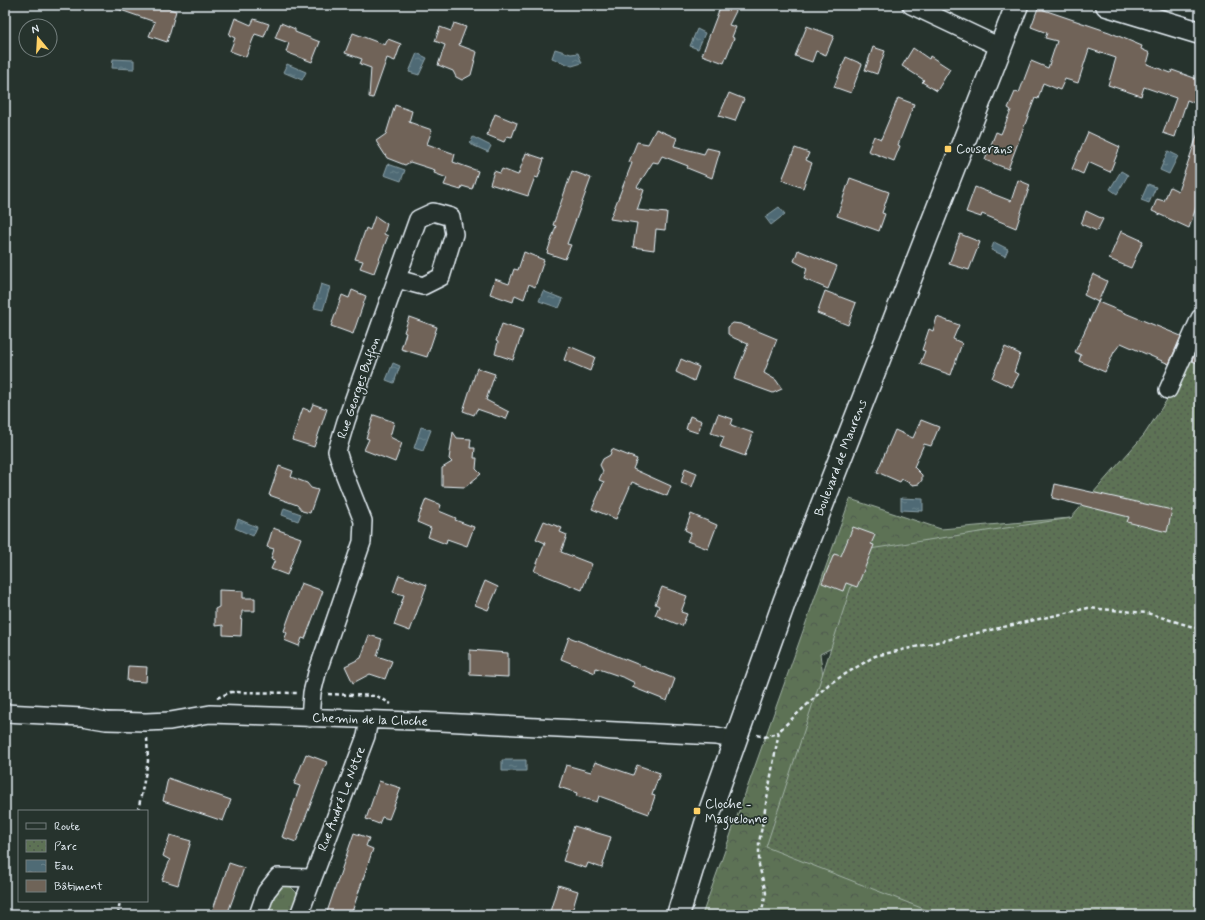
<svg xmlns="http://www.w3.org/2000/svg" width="1205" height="920" font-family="Mynerve,sans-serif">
<defs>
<pattern id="grass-tufts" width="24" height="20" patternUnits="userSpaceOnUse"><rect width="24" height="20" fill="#5d7255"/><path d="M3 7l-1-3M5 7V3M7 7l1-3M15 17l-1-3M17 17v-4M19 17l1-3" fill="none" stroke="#505b4f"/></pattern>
<pattern id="forest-crowns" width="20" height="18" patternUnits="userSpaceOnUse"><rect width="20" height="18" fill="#5d7255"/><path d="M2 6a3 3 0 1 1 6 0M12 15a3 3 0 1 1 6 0" fill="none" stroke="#505b4f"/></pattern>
<pattern id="park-dots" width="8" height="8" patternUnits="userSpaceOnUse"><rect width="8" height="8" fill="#5d7255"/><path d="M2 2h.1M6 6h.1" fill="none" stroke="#505b4f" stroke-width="1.8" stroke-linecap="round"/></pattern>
<pattern id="water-ripples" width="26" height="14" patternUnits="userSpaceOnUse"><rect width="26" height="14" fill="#4f6b75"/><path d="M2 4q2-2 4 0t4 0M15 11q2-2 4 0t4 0" fill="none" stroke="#688189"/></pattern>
</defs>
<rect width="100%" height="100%" fill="#26332d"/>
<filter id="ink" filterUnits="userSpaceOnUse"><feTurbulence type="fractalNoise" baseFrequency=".025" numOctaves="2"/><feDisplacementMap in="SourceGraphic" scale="8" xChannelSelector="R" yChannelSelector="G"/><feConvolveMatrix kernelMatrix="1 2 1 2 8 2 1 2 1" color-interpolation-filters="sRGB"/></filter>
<g filter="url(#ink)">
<path fill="url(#grass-tufts)" stroke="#a2b2a6" d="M282,885L290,886L297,893L300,900L294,915H267L275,893Z"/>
<path fill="url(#forest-crowns)" stroke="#a2b2a6" d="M850,499L941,529L1071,518L897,615L820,654L827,706L1193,915H702Z"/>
<path fill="url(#park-dots)" stroke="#a2b2a6" d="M1200,335V915H939L766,847L863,550L1071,518L1144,435L1170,395Z"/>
<path fill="url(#water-ripples)" stroke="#8ca1a9" d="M697,29L705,33L698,49L690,46Z
M555,49L571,54L578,53L582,63L572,66L552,58Z
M417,53L427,58L419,75L409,72Z
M113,59L134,60V69L112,68Z
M287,64L306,72L302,80L283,72Z
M473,137L491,146L488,152L470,144Z
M1168,151L1178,156L1169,174L1160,170Z
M388,164L405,170L401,181L384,175Z
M1121,171L1128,175L1117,194L1110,189Z
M1148,184L1156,187L1149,203L1141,200Z
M779,207L785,214L771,225L765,217Z
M994,242L1008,249L1005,256L991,250Z
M321,284L330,287L323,310L314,308Z
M543,291L563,299L559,308L539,301Z
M393,363L400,366L394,383L386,380Z
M421,427L431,430L423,451L414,448Z
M901,498L923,499V511L901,510Z
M284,508L301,514L298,521L282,515Z
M238,519L257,527L253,536L235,528Z
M502,760H526V771H502Z"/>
<path fill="#6f6458" stroke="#e8f1f8" d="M112,5H171L169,9L176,11L167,42L149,36L155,22L112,7Z
M721,5H739L729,25L736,27L732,37L734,38L724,63L702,55Z
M1038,8L1109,32L1142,46L1141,49L1150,53L1147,64L1171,73L1172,70L1200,80V105L1187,100L1175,137L1163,133L1176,98L1144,87L1141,96L1108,85L1116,58L1089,49L1078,83L1065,79L1060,90L1043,83L1038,99L1035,98L1008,169L985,160L996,132L1001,134L1011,110L1008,108L1015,92L1019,93L1031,61L1048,68L1057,41L1045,38L1047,33L1031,27Z
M235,18L251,25L254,19L269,24L264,37L255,34L246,57L230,51L235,38L229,35Z
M281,23L295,29V32L320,42L312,62L286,52L289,43L275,38Z
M454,23L466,27L459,45L477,52L471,75L462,80L456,77L453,71L438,65L445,45L435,41L440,27L451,31Z
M807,26L834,36L826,55L816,51L812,62L795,56Z
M353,33L385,45L388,39L401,44L395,61L387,58L373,98L369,97L371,68L360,64L362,59L345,53Z
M873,47L885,51L877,74L865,70Z
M913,48L929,59L930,56L950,69L937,91L922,82L924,80L902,66Z
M846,57L862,64L851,93L834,87Z
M729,93L744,99L735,121L719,116Z
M898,98L914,104L898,145L900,146L894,161L868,151L874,136L881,139Z
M395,105L412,111L409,122L432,130L427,144L455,154L453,162L478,171L472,189L462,186L461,190L444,185L447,178L434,173L435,170L410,162L405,165L387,158L376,141L386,134Z
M495,114L517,123L512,137L507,136L504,142L487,135Z
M656,129L677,138L674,146L704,154L707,148L720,151L712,178L687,168L688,166L662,156L658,163L653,162L637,187L644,190L637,210L667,213L665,230L656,229L654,250L633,247L637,223L610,219L632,163L629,162L637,142L648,144Z
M1088,132L1120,147L1110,172L1088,162L1083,174L1072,169Z
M1198,133H1200V196L1189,228L1152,211L1157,199L1164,201L1170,187L1178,191Z
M795,148L809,153L806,160L812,163L803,188L782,180Z
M526,153L544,159L538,178L535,177L528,196L490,184L494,171L500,173L502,169L518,175Z
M572,171L591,178L567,244L571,245L565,259L547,253L556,226L553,225Z
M850,178L889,192L882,213L885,214L879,231L837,216Z
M1018,180L1030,185L1016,228L982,214L981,217L966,212L975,187L1011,201Z
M1086,211L1103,219L1097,231L1081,224Z
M375,216L387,224L384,234L388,236L374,273L360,268L363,261L355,259L366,228L370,230Z
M1121,231L1143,241L1131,268L1109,259Z
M960,234L980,242L969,270L949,264Z
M798,250L837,266L828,289L804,279L807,268L794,261Z
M524,252L544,260L535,287L529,284L524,299L515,295L513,302L490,294L495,279L509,284L514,269L518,270Z
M1093,274L1107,281L1098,302L1084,295Z
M352,290L366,296L353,334L331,326L342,295L349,298Z
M825,291L856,303L848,325L817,313Z
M1098,302L1181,336L1169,364L1121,343L1114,352L1105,372L1079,361L1081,355L1075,352Z
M409,317L437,327L427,357L401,349L406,333L404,332Z
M937,317L959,325L953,339L962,343L951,375L920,364L925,351L922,350L929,329L933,331Z
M733,323L741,324L777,339L764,373L776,380L782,389L773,393L734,379L748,344L734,338L728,334V327Z
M502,324L523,331L513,360L495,354L498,342L496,341Z
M1199,344H1200V364L1192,361Z
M569,346L595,357L590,371L564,360Z
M1005,347L1020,354L1014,372L1019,374L1012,387L992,378Z
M681,359L699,367L694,381L676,372Z
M477,368L495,374L486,400L509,412L506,419L477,409L474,415L463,411Z
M313,404L327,409L314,447L292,440L303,408L310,411Z
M718,414L733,419L731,425L753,433L745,456L720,447L724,437L711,433Z
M374,415L394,422L390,437L402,443L395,462L364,450L369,439L366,438Z
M690,416L702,421L698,433L686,429Z
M921,420L939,427L931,446L924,444L914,467L922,475V480L919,484L913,485L902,479L900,482L877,472L895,430L913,438Z
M453,432L457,438L471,439L470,448H475L474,458H477L476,469L481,474L465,487L442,486V468L452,462L449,459Z
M612,449L637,459L633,469L671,486L667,496L632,482L616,519L592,509L604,482L599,480L603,471L600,465L603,459L610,455Z
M279,466L293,471L291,477L307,483L311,488L318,490L310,513L302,511L297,505L269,495Z
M685,468L697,473L692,487L681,483Z
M1055,484L1172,510L1167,532L1127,522L1129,517L1052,498Z
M426,499L441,505L439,511L456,518L455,520L474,527L467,546L447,539L446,544L428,537L431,528L417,522Z
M691,514L717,525L708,549L687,541L691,533L685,530Z
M544,521L562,528L560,532L567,535L561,552L592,564L582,590L534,571L545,543L536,539Z
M853,527L875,535L871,544L874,545L857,587L846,583L843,591L822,583L834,554L841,556Z
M273,528L301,538L287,575L271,569L275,560L271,559L274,549L267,547Z
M399,575L427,585L410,631L394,625L404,595L393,592Z
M485,581L498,587L488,610L475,605Z
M301,583L323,591L305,639L302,638L299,646L284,640L287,633L284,631Z
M662,587L687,596L681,612L687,614L682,626L655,615L659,606L655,604Z
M219,590L243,591V598H255V611H242L241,636L223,635V625L215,626V609L219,607Z
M369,635L382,639L377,656L392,661L385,679L370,674L353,683L345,666L361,658Z
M569,637L675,679L667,701L632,687L635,683L625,678L596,668L595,673L561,659Z
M470,650L508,653V677L470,675Z
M128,666L147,667L146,682L127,681Z
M306,754L327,762L296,842L282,837L300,786L294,784Z
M595,762L633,775L637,765L660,773L652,795L655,796L649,814L599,796L597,802L576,796L577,793L559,787L566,765L591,772Z
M168,778L231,800L223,821L163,801Z
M379,781L401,788L389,819L382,817L379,824L366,819Z
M574,826L611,837L602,868L588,863L586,868L563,861Z
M354,833L369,838L366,846L373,849L351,915H326Z
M170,835L191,841L178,885L162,880L170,860L163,856Z
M229,863L244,868L239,882L227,915H211Z
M558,885L578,891L571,915H549Z"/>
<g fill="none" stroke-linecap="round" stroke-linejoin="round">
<g stroke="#e8f1f8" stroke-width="20">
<path id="street" d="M911,5L1000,47
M1168,390L1200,318
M5,713L82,717L106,721L146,722L170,721L210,714L441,722L716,736L736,740
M310,718L312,693L317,673L362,542L363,521L344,473L337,451L346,421L418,219L433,212L451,217L454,234L441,277L423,286L397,279
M258,915L266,892L278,877L311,878
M299,915L366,736L369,720"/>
</g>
<g stroke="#e8f1f8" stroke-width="25">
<path id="secondary" d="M1107,5L1200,33
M678,915L708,817L785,600L1017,5"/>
</g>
<path stroke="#e8f1f8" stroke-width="2.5" stroke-dasharray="4 3" stroke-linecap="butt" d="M328,694L377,696L391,704
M217,698L231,692L297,693
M757,735L765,737L779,732
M138,811L148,761L147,737
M118,915L120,901
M761,915L766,893L759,865V843L779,731L829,684L875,656L1088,608L1147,613L1200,629"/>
<use href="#street" stroke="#26332d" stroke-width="17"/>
<use href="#secondary" stroke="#26332d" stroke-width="22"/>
</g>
</g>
<g fill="#ffd166" stroke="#26332d" stroke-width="1.5">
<rect x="944" y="145" width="8" height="8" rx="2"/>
<rect x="693" y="807" width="8" height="8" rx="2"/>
</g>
<g text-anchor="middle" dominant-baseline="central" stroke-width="3.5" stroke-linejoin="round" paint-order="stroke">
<g font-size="13" fill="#e8f1f8" stroke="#26332d" text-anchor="start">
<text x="956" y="149">Couserans</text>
<text x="705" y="804">Cloche -<tspan x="705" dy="15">Maguelonne</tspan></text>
</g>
<g font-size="13" fill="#e8f1f8" stroke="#26332d">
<text transform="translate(359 388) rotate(-71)">Rue Georges Buffon</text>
<text transform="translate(841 458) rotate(-69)">Boulevard de Maurens</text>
<text transform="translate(370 720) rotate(2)">Chemin de la Cloche</text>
<text transform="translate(342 799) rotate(-69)">Rue André Le Nôtre</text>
</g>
</g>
<rect width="1205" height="920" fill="none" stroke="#26332d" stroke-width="20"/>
<rect x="10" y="10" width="1185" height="900" fill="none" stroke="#e8f1f8" stroke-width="1.5" filter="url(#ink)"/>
<rect x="18" y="810" width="130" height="92" fill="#26332d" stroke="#747f7e"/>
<rect x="26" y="823" width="20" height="6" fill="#26332d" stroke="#747f7e"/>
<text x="54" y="830" font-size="12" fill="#e8f1f8">Route</text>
<rect x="26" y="840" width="20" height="12" fill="url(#park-dots)" stroke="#747f7e"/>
<text x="54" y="850" font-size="12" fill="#e8f1f8">Parc</text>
<rect x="26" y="860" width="20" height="12" fill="url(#water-ripples)" stroke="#747f7e"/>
<text x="54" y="870" font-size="12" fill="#e8f1f8">Eau</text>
<rect x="26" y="880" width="20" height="12" fill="#6f6458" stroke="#747f7e"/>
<text x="54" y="890" font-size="12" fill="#e8f1f8">Bâtiment</text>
<g transform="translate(38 38) rotate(342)"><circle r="19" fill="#26332d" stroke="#747f7e"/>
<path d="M0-3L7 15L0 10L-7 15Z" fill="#ffd166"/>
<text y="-6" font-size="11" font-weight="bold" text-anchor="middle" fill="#e8f1f8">N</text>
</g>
</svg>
